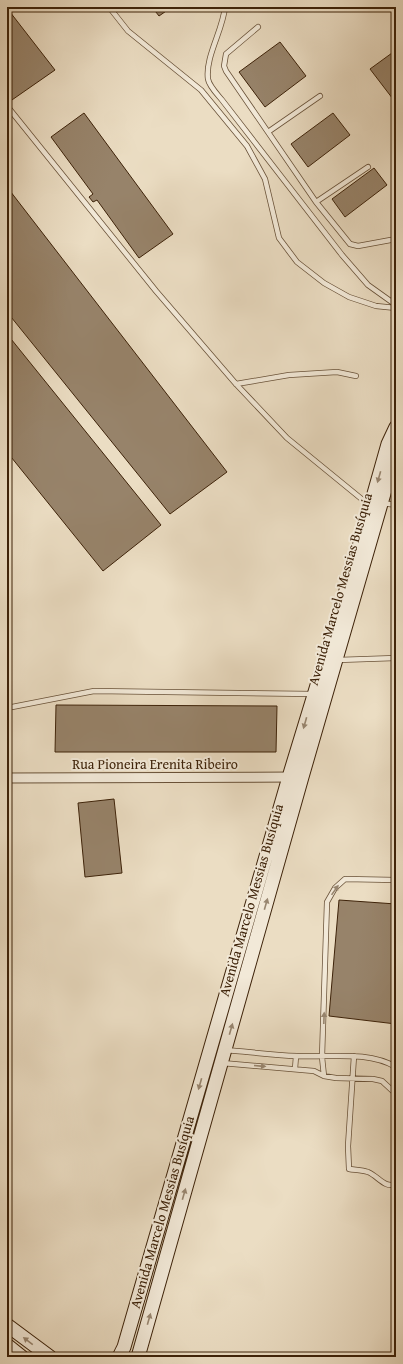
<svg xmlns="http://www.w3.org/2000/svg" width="403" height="1364" font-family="'Gentium Book Plus',serif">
<rect width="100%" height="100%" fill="#ebddc3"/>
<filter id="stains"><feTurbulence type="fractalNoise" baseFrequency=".005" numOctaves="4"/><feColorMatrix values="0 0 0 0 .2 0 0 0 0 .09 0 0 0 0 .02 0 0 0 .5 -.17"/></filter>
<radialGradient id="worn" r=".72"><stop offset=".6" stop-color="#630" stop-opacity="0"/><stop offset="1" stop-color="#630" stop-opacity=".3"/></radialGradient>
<path fill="#97836a" stroke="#3d2209" d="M152,7H172L159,16Z
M10,12L55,70L9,102L7,100V14Z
M280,42L306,76L265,107L239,72Z
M392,53L396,58V103L370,69Z
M84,113L173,234L139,258L97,200L93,202L89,197L93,194L51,137Z
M333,113L350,135L308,167L291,144Z
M374,168L387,185L345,217L332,199Z
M7,187L227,472L170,514L7,312Z
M7,334L161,525L103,571L7,452Z
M56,705L277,706L276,752H55Z
M114,799L122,873L85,877L78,803Z
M339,900L396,904V1024L329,1016Z"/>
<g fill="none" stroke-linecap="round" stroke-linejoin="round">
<g stroke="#685138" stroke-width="6">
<path id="lane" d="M109,7L128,31L201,90L247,146L265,179L279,238L297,262L324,283L349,297L376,306L396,308
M225,7C223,30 205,57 208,79C209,86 218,95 222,100L342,255L368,285L396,305
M258,27L226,54L224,66L226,71L316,202L350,244L358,246L396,239
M7,106L156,291L236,384L287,438L369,505
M268,132L320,96
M316,202L368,167
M236,384L289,375L337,372L356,376
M382,503L396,505
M338,660L396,658
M7,708L94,691L314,694
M226,1050C250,1052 273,1055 297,1056C329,1058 367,1050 396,1067
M354,1056L348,1146L349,1169C355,1170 362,1170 368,1172C378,1176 385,1189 396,1184
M222,1063L314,1071L324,1076L336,1078L373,1079L382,1081L396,1094
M295,1069L296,1056
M324,1076L322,1057L327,902L335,888L345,879L396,880"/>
</g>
<g stroke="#685138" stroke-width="11">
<path id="street" d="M7,778L294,777"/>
</g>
<g stroke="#3d2209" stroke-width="15">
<path id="secondary" d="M7,1325L50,1357
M7,1345L22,1357
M119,1357L124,1347L289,777L355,561L388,444L396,427
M138,1357L302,777L396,452"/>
</g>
<use href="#lane" stroke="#f2e9d8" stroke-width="4.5"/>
<use href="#street" stroke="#f2e9d8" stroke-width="9"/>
<use href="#secondary" stroke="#f2e9d8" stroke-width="13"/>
</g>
<defs><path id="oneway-solid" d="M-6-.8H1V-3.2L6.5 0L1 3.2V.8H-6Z"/></defs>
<g fill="#988670">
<use href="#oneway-solid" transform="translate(379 477) rotate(106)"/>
<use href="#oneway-solid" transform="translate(305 723) rotate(106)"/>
<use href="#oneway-solid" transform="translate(335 890) rotate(-55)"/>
<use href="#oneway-solid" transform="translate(266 904) rotate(-74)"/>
<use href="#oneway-solid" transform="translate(324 1018) rotate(-88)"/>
<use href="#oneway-solid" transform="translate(231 1029) rotate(-74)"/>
<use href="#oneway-solid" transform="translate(260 1066) rotate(5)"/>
<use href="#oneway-solid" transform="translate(200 1084) rotate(106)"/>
<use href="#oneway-solid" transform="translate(184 1194) rotate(-74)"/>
<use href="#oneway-solid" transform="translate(149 1319) rotate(-74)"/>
<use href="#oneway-solid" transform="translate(28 1341) rotate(-143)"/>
</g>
<g text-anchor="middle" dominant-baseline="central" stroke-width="4" stroke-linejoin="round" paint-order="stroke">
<g font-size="14" fill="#3d2209" stroke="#f2e9d8">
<text transform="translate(340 589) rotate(-74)">Avenida Marcelo Messias Busíquia</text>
<text x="155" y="764">Rua Pioneira Erenita Ribeiro</text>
<text transform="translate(251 900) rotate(-74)">Avenida Marcelo Messias Busíquia</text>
<text transform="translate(162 1212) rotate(-74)">Avenida Marcelo Messias Busíquia</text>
</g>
</g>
<rect width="403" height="1364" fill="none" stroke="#ebddc3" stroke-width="24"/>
<rect x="8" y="8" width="387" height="1348" fill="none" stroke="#3d2209" stroke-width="2"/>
<rect x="12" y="12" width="379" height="1340" fill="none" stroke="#3d2209"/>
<rect width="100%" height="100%" filter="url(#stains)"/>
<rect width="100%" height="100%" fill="url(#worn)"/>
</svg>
